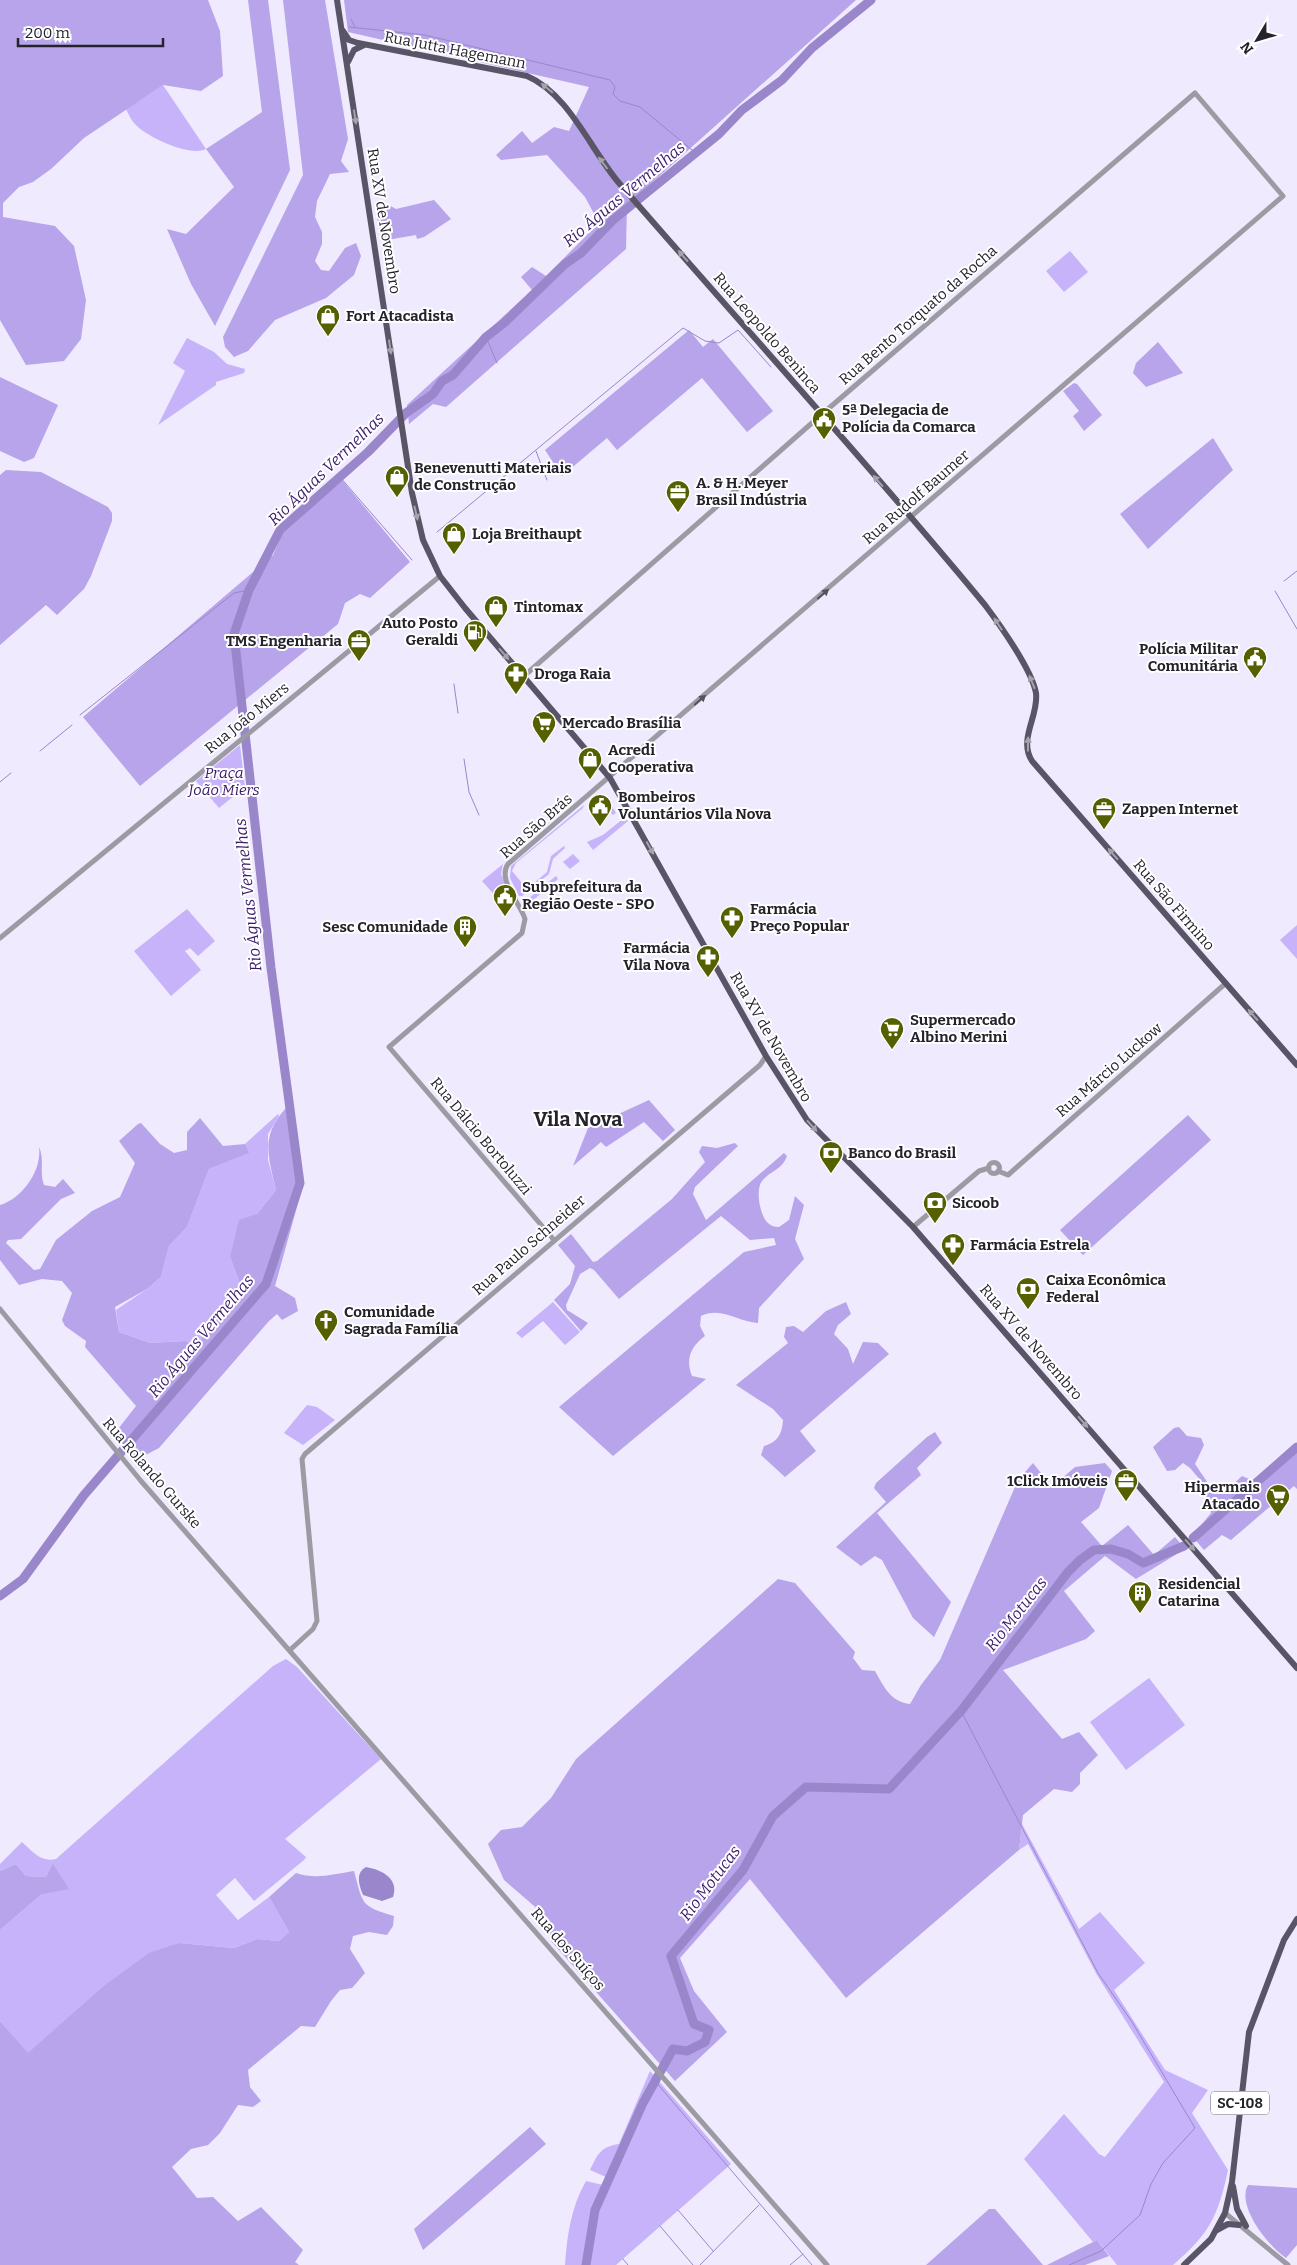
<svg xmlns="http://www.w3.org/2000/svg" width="1297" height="2265" font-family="Bitter,serif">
<rect width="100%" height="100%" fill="#efeafd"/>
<path fill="#c6b3fa" d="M163,85L206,149C191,157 149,138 137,126C132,122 129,115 126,109Z
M1070,251L1088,272L1064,292L1046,271Z
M187,338L214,352L227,364L245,369L244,373L216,382V385L158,425L185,371L173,363Z
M240,745L245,787L219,808L196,781Z
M609,802L616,813L613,815L610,812L602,818L599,815L600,809Z
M584,805L583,808L516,863L512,871L527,889L547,872L551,856L564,846L565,848L553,859L549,874L522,896H519L510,878L511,866Z
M624,818L628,821L593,850L587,842L603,835Z
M573,854L580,861L570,869L563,862Z
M503,864L501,874L509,892L499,900L482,881Z
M556,876L558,879L525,907L523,903Z
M187,909L215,941L198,956L190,948L185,951L201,970L171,996L134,951Z
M1297,925V959L1280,940Z
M278,1114L279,1116L268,1134V1160L276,1190L257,1214L230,1257L241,1286L198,1343L185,1341L150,1343L119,1332L116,1310L147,1289L161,1277L169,1246L187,1227L209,1169L248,1153L245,1144Z
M553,1302L580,1332L565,1345L543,1321L522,1338L516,1333Z
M307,1405L317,1407L335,1420L303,1445L284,1433Z
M286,1659L297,1667L381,1759L285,1839L306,1857L304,1860L254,1901L235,1878L216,1895L238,1920L269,1897L289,1932L279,1941L257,1939L234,1948L179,1943L101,1988L28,2054L0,2021V1930L42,1894L53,1865L46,1877L26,1876L16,1864L0,1871V1864L22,1842C32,1851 41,1863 56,1859L273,1666Z
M1149,1678L1185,1725L1126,1770L1090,1722Z
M1022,1824L1079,1929L1100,1912L1145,1963L1114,1990L1165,2070L1208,2090L1192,2113L1228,2170C1218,2217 1209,2234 1173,2265H1117L1097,2240L1093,2242L1024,2159L1064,2114L1099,2154L1105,2157L1164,2082L1097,1975L1028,1844L1019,1850Z
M650,2071L731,2164L616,2265H565C567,2236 571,2207 586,2181L603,2185L606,2177L590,2170C598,2154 600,2147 619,2144Z"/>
<path fill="#b7a4ea" d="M0,0H208L220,31L223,76L201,91L163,85L84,138L51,169L33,182L19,187L3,203V217L55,226L74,246L86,300L81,339L64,361L26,365L0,320Z
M248,0H268L290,170L215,326L191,284L167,229L186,234L234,187L206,149L262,112Z
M283,0H325L348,139L341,161L349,172L330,174L317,201L315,217L322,232V244L315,261L321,270L329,271L345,248L356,243L361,256L354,275L326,298L275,320L248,351L234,357L225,347L223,337L303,175Z
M344,0H856L627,205L626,249L446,407L433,404L409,424L407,405L532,290L521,277L532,267L546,276L599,223L585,197L547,155L501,160L496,155L522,131L532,143L554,127L569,131L589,87L348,32Z
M434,200L451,219L424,237L417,239L416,235L381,241L375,205L383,202L396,209Z
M689,330L703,347L713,339L773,411L747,432L702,378L617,450L607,438L562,476L545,450Z
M1158,342L1183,373L1146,387L1133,373L1136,363Z
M0,377L58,405L34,458L24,462L0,451Z
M1074,383L1077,384L1102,415L1084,431L1073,416L1079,411L1063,391Z
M1213,438L1233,470L1148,549L1120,514Z
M6,470L41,472L108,507L112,513V521L91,576L84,589L57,615L46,605L0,645V475Z
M342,480L410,562L370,598L360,594L345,603L338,624L140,786L83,717L273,555L282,534Z
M649,1100L675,1130L663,1141L644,1122L606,1147L601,1142L573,1166L588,1128Z
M292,1102L302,1189L275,1286L295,1298L298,1311L282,1320L277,1314L269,1321L159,1448L136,1460L115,1433L136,1406L85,1347L86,1341L65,1326L62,1320L72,1293L62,1281L42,1279L19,1285L0,1260V1205C23,1198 42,1170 39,1147C45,1160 39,1172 44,1185L55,1187L63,1179L75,1193L61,1199L21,1239L8,1240L6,1243L34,1270L40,1269L56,1240L92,1211L120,1197L135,1163L119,1141L138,1124L141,1123L160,1144L174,1153L187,1150V1132L200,1118L223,1146L245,1144L249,1153L209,1169L187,1227L169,1246L161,1277L147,1289L115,1307L119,1332L150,1343L185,1341L198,1343L241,1286L230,1257L239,1220L257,1214L276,1190C267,1152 260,1133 292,1102Z
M1188,1115L1211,1140L1083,1255L1060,1230Z
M735,1143L738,1146L695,1187L693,1194L706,1220L784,1153L787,1156C782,1170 770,1171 762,1181C755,1190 760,1216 768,1223C771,1226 775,1227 779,1227L789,1220L795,1196L804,1205L795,1239L804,1259L759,1308L758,1323C738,1322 721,1306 701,1316L700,1326L705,1336C691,1346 685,1359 692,1376L706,1379L613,1456L559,1407L744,1252L776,1245L774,1238L750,1240L721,1216L619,1299L594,1270L590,1268L580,1274L566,1305L567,1310L588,1323L581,1331L554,1300L570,1284L575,1266L558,1245L571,1234L593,1262L597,1261L672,1199L705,1162L699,1152L702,1146L717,1148Z
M846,1302L851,1314L838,1325L834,1334L848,1349L853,1364L863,1342L878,1343L889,1354L800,1431L816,1451L785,1477L761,1455L764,1446C778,1442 782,1434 783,1420L773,1409L736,1385L788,1343L784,1337L786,1327L794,1326L803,1332L826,1311Z
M1179,1427L1187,1436L1201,1438L1204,1445L1195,1464L1212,1489H1228L1242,1476L1254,1481L1297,1443V1489L1294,1486L1231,1540L1222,1535L1204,1550L1192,1536L1211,1513L1210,1506L1205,1501L1207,1488L1190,1468L1183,1463L1175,1470L1167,1471L1153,1447L1174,1428Z
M935,1432L942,1443L917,1468L921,1475L877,1513L951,1602L934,1637L913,1618L882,1560L875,1556L861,1566L836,1547L886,1502L874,1488L876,1483L927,1437Z
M1033,1463L1052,1487L1075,1467L1105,1463L1112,1471L1099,1508L1081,1522L1102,1546L1128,1525L1154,1555L1175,1537L1185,1549L1136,1579L1105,1556L1064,1591L1095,1631L1086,1639L1003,1670L1062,1739L1079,1732L1098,1755L1080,1773V1784L1072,1792L1054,1789L1023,1815L1019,1850L846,1998L750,1879L680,1958L694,1991L727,2032L675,2081L551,1941L548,1918L504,1880L488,1844L501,1830L522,1827L551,1798L576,1759L778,1579L795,1583L855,1652L853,1658L862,1670L875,1671C884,1687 891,1702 910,1704L921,1685L940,1660L1018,1480Z
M16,1864L26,1876L46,1877L53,1864L69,1889L42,1894L0,1930V1871Z
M354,1871C363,1904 360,1906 394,1916L393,1926L387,1935L369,1932L353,1936L350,1949L365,1973L352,1988L340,1990L331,2001L315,2027L301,2026L248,2070L250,2087L261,2101L253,2107L238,2105L220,2133L208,2145L191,2149L172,2167L197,2198L213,2197L238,2221L261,2207L303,2250L295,2262L299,2265H0V2021L28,2053L101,1988L149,1953L179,1943L234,1948L257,1939L279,1941L289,1932L269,1897L296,1873C316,1880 334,1874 354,1871Z
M530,2127L546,2144L423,2250L414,2229Z
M1248,2185L1297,2188V2245L1286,2258C1269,2247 1236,2206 1248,2185Z
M989,2209H995L1043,2265H926Z
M1097,2240L1109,2256L1085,2265H1047Z"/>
<path fill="#9a86cb" d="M366,1867C383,1870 399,1879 393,1897L382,1901L363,1895C359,1885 355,1873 366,1867Z"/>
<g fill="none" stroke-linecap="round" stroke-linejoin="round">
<path stroke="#9a86cb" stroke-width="1" d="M351,19L355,27
M349,27L425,35L610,80L615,87L613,94L620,101L640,107L692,150L697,151
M486,337L497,363
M536,451L547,480
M340,477L412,560
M437,532L683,328L705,341L719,343L738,330L771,367
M1284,581L1297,571
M1275,591L1297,629
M454,684L458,713
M80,715L234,593L249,590
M40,751L72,725
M464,759L469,792L479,815
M0,782L11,773
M961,1711L1098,1973L1132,2022L1195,2128L1163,2163L1151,2184L1140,2215L1101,2251L1069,2265
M655,2081L812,2265
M678,2210L713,2251
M660,2226L693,2265
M623,2259L628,2265
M700,2265L759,2205
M790,2265L803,2254"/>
<path stroke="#9a86cb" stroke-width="9" d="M1193,1538L1297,1447
M0,1596L23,1579L84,1495L266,1284L300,1183L271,968L234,634L249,590L280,530L368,452L406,413L433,394L442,381L453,375L486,337L504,323L565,264L581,253L613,220L719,134L742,110L782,80L812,48L871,0
M586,2265L595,2210L643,2103L673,2049L687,2051L705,2042L709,2030L694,2024L671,1956L743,1870L773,1816L806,1787L889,1789L961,1711L1068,1572L1080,1560L1094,1550L1111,1549L1128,1554L1143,1563L1184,1546"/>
<path stroke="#9c9aa3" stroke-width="5" d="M524,676L821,415L1195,93L1283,196L508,864C497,880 520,903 525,919L522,933L389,1047L554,1240
M0,938L440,576
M988.5 1168a5.5 5.5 0 1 1 11 0a5.5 5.5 0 1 1-11 0Z
M998,1171L1008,1175L1226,983
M913,1227L979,1171L989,1168
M0,1309L141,1481L827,2265
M290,1650L313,1629L317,1621L302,1459L305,1454L760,1065L766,1056
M1225,2213L1288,2265"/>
<path stroke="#5a5566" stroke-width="6" d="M337,0L412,493L423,540L440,576L465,608L610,778L766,1056L807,1120L913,1227L1297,1668
M343,31L349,40L358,43L527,76C569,94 590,149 619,183C741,324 867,462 985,605C1000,625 1032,670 1036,693C1039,716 1018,739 1032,761L1297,1065
M348,62L354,50L364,45
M1233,2186L1237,2209L1246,2226
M1217,2230L1228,2224L1239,2225
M1184,2265L1211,2239L1225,2213L1232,2182L1249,2032L1284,1940L1297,1919"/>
</g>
<defs><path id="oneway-solid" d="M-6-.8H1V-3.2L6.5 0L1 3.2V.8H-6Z" transform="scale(1.25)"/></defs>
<g fill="#a4a2ab">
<use href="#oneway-solid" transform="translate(547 88) rotate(-141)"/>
<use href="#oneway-solid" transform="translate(355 117) rotate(81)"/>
<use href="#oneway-solid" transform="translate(603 163) rotate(-127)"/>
<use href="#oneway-solid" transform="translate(683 256) rotate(-131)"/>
<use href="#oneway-solid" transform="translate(390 347) rotate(82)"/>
<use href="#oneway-solid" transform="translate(878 481) rotate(-131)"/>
<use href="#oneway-solid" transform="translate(416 513) rotate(77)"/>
<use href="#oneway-solid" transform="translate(998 624) rotate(-123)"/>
<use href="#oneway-solid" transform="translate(504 654) rotate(49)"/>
<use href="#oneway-solid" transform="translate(1032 682) rotate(-112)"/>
<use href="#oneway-solid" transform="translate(1028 744) rotate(-89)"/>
<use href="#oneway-solid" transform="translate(650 848) rotate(61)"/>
<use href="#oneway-solid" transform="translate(1113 854) rotate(-131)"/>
<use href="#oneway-solid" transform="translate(1253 1015) rotate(-131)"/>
<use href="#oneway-solid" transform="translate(812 1126) rotate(48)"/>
<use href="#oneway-solid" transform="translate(1083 1422) rotate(49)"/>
<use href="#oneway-solid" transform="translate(1190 1545) rotate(49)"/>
</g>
<g fill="#54525b">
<use href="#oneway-solid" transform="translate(823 594) rotate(-41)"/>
<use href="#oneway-solid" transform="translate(700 700) rotate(-41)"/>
</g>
<defs>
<g id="shop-pin" transform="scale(1.25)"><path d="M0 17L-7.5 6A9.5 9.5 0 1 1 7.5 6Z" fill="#566000" stroke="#fff"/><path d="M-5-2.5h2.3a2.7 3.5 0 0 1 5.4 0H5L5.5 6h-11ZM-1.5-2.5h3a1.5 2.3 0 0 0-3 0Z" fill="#fff"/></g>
<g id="civic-pin" transform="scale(1.25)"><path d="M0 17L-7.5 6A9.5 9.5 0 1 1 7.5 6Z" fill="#566000" stroke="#fff"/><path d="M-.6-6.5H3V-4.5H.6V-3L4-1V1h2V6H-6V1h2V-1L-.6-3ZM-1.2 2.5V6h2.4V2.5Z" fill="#fff"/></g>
<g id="office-pin" transform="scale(1.25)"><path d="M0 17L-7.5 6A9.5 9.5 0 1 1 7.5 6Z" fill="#566000" stroke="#fff"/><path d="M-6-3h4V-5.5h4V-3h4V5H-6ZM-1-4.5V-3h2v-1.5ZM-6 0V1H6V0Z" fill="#fff"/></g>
<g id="fuel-pin" transform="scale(1.25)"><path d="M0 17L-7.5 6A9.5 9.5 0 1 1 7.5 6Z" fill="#566000" stroke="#fff"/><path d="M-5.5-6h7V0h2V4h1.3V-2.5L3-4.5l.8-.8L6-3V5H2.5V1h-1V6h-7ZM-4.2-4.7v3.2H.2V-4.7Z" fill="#fff"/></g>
<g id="pharmacy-pin" transform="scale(1.25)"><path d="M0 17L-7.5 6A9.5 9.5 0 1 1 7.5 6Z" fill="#566000" stroke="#fff"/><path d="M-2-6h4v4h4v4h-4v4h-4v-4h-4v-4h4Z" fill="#fff"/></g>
<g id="supermarket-pin" transform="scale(1.25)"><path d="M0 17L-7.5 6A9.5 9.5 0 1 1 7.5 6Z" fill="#566000" stroke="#fff"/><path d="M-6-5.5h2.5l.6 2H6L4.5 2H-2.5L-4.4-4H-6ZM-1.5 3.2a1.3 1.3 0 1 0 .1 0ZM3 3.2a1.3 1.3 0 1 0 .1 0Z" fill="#fff"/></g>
<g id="building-pin" transform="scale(1.25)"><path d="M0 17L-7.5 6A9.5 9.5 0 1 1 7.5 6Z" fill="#566000" stroke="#fff"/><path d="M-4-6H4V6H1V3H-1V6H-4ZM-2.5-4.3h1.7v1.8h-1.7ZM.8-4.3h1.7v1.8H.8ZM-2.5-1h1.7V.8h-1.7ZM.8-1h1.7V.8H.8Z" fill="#fff"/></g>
<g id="bank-pin" transform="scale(1.25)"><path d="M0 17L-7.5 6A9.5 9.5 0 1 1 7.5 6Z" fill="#566000" stroke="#fff"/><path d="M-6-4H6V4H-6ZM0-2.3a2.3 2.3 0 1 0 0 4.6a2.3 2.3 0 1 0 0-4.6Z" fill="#fff"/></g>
<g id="church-pin" transform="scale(1.25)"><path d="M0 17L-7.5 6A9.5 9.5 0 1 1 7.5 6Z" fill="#566000" stroke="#fff"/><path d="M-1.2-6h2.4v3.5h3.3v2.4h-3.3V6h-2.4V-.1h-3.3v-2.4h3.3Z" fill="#fff"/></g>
</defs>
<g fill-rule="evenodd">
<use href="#shop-pin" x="328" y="316"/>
<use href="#civic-pin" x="824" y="419"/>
<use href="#shop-pin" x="397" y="477"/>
<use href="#office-pin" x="678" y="492"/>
<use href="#shop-pin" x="454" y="534"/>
<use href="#shop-pin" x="496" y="607"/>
<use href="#fuel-pin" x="475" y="632"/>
<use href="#office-pin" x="359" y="641"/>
<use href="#civic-pin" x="1255" y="658"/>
<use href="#pharmacy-pin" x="516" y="674"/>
<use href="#supermarket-pin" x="544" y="723"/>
<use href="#shop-pin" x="590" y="759"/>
<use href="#civic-pin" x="600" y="806"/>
<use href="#office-pin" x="1104" y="809"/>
<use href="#civic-pin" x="505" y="896"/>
<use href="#pharmacy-pin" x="732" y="918"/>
<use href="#building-pin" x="465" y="927"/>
<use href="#pharmacy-pin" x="708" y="957"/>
<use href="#supermarket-pin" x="892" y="1029"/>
<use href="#bank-pin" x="831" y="1153"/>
<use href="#bank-pin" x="935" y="1203"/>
<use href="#pharmacy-pin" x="953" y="1245"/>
<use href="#bank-pin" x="1028" y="1289"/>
<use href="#church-pin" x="326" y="1321"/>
<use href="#office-pin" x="1126" y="1481"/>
<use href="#supermarket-pin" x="1278" y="1496"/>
<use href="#building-pin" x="1140" y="1593"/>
</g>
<g text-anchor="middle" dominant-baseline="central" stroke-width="4" stroke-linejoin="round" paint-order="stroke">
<rect fill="#fff" stroke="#66646b" stroke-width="1" x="1211" y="2091.5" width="58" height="23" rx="4"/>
<g font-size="14" font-weight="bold" fill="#24222b">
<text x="1240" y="2103">SC-108</text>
</g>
<g font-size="15" fill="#24222b" stroke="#fff">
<text transform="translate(455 50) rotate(11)">Rua Jutta Hagemann</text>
<text transform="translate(384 221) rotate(81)">Rua XV de Novembro</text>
<text transform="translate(918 315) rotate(-41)">Rua Bento Torquato da Rocha</text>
<text transform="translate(767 333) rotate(49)">Rua Leopoldo Beninca</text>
<text transform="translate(916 497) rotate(-41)">Rua Rudolf Baumer</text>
<text transform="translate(247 718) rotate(-39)">Rua João Miers</text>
<text transform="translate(536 826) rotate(-41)">Rua São Brás</text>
<text transform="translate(1174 905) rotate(49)">Rua São Firmino</text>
<text transform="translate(771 1037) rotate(60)">Rua XV de Novembro</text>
<text transform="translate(1109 1070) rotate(-41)">Rua Márcio Luckow</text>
<text transform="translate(481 1136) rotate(50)">Rua Dálcio Bortoluzzi</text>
<text transform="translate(529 1245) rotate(-41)">Rua Paulo Schneider</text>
<text transform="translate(1031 1342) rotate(49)">Rua XV de Novembro</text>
<text transform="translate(152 1473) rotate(49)">Rua Rolando Gurske</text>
<text transform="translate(568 1949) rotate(49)">Rua dos Suíços</text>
</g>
<g font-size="15" font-weight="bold" fill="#24222b" stroke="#fff" text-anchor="start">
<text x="346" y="316">Fort Atacadista</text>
<text x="842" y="410">5ª Delegacia de<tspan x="842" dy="17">Polícia da Comarca</tspan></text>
<text x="414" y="468">Benevenutti Materiais<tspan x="414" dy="17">de Construção</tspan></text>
<text x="696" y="483">A. &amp; H. Meyer<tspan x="696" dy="17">Brasil Indústria</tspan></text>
<text x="472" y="534">Loja Breithaupt</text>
<text x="514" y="607">Tintomax</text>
<text x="458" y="623" text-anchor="end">Auto Posto<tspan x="458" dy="17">Geraldi</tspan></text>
<text x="342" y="641" text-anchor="end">TMS Engenharia</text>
<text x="1238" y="649" text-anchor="end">Polícia Militar<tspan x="1238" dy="17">Comunitária</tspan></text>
<text x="534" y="674">Droga Raia</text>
<text x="562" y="723">Mercado Brasília</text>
<text x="608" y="750">Acredi<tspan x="608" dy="17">Cooperativa</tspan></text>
<text x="618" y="797">Bombeiros<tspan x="618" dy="17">Voluntários Vila Nova</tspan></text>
<text x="1122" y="809">Zappen Internet</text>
<text x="522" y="887">Subprefeitura da<tspan x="522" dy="17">Região Oeste - SPO</tspan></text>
<text x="750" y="909">Farmácia<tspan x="750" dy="17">Preço Popular</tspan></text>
<text x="448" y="927" text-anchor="end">Sesc Comunidade</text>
<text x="690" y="948" text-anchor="end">Farmácia<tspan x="690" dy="17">Vila Nova</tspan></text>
<text x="910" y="1020">Supermercado<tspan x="910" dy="17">Albino Merini</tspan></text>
<text x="848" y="1153">Banco do Brasil</text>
<text x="952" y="1203">Sicoob</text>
<text x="970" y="1245">Farmácia Estrela</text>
<text x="1046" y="1280">Caixa Econômica<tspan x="1046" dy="17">Federal</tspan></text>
<text x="344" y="1312">Comunidade<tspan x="344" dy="17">Sagrada Família</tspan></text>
<text x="1108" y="1481" text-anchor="end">1Click Imóveis</text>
<text x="1260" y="1487" text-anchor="end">Hipermais<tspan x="1260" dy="17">Atacado</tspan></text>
<text x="1158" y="1584">Residencial<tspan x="1158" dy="17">Catarina</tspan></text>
</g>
<g font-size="15" font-style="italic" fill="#381667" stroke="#fff">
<text x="224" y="773">Praça<tspan x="224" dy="17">João Miers</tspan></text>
</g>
<g font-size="16" font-style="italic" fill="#3c1b6c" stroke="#fff">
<text transform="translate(624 194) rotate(-40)">Rio Águas Vermelhas</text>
<text transform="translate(326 469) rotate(-44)">Rio Águas Vermelhas</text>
<text transform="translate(248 895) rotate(-96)">Rio Águas Vermelhas</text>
<text transform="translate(201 1336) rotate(-50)">Rio Águas Vermelhas</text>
<text transform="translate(1016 1614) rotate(-52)">Rio Motucas</text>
<text transform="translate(710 1883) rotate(-53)">Rio Motucas</text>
</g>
<g font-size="20" font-weight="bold" fill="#24222b" stroke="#fff">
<text x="578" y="1119">Vila Nova</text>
</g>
</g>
<g transform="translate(1257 40) rotate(232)" stroke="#ffffff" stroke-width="4" paint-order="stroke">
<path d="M0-4L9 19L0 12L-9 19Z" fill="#24222b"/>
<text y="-8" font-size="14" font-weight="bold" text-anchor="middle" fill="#24222b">N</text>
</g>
<path d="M18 38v8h145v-8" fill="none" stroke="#24222b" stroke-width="2.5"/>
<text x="25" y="38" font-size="15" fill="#24222b" stroke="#ffffff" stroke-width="4" paint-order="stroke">200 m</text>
</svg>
